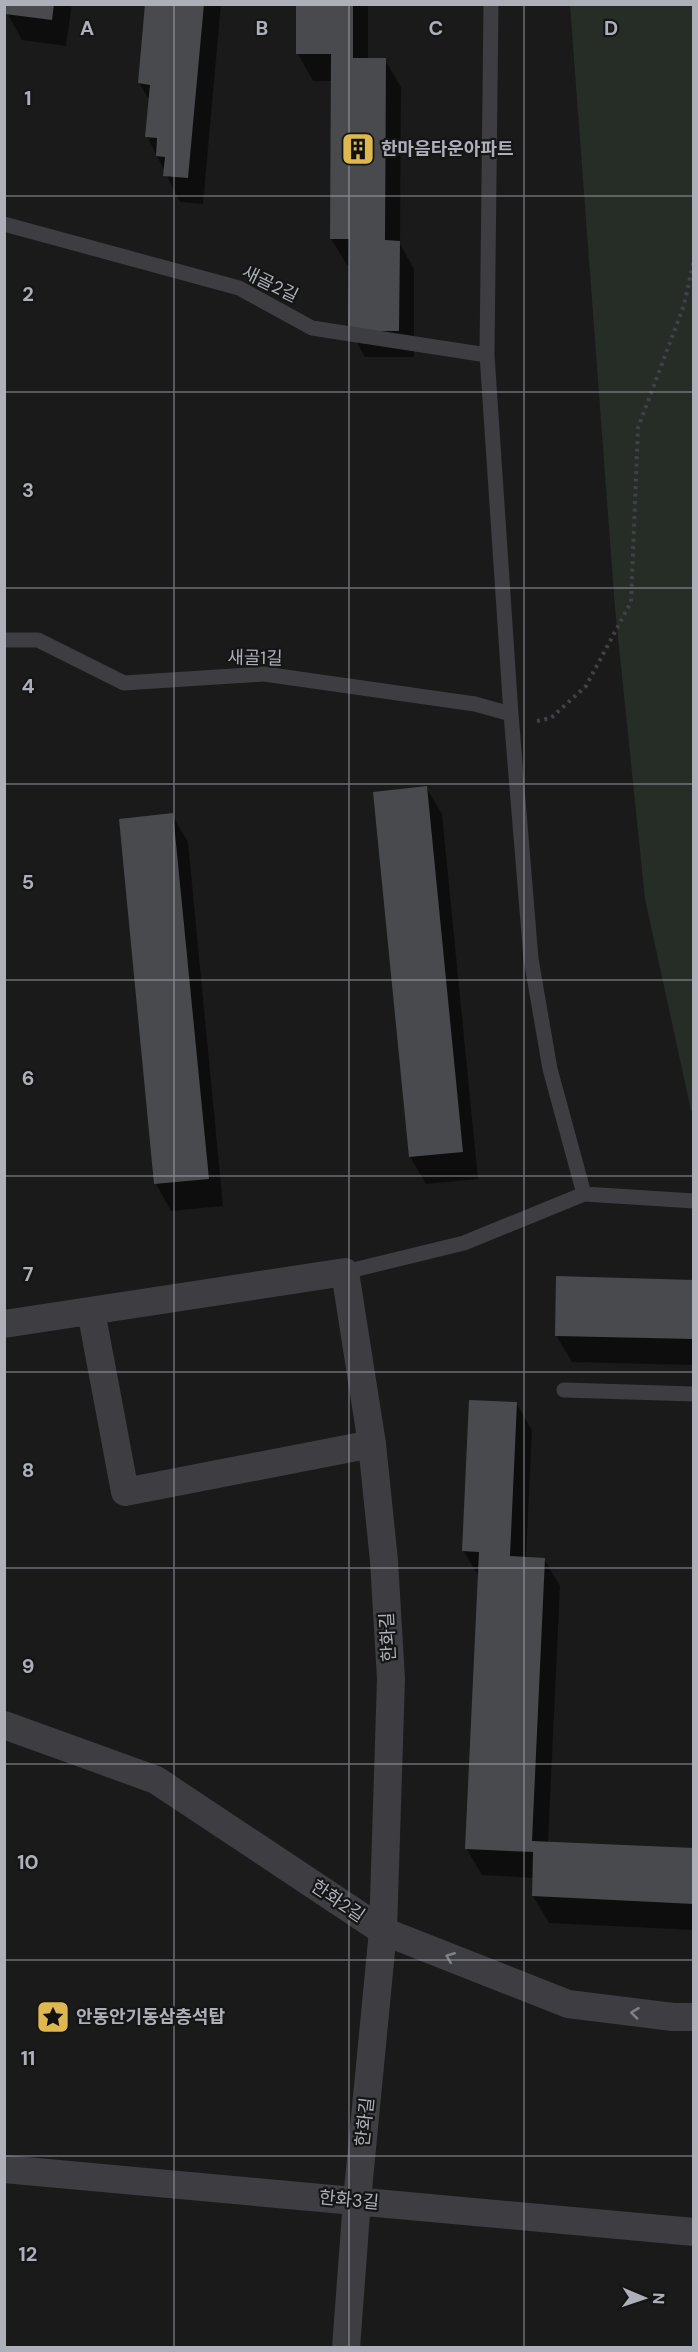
<svg xmlns="http://www.w3.org/2000/svg" width="698" height="2352" font-family="'DM Sans','Noto Sans KR',sans-serif">
<rect width="100%" height="100%" fill="#1a1a1b"/>
<path fill="#262d27" d="M570,5H693V1111L691,1110L645,899L615,608Z"/>
<path fill="#0007" d="M8,4H72L66,46L22,40L7,13Z
M147,4H221L203,204L180,202L147,136L150,101L139,83Z
M298,4H368V60H385L401,87L400,244L414,269V357H365L350,330V266L347,265L331,239L332,81H313L298,54Z
M426,787L442,814L478,1179L426,1184L410,1157L375,793Z
M172,815L188,842L223,1206L171,1211L156,1184L120,820Z
M694,1281V1365L572,1362L556,1335Z
M516,1403L532,1430L526,1558L544,1559L560,1586L548,1843L694,1850V1930L549,1923L533,1896L534,1878L482,1875L466,1848L479,1577L463,1550Z"/>
<path fill="#494a4d" d="M6,4H54L52,20L5,14Z
M145,4H204L188,178L163,176L165,157L156,156L157,138L145,137L150,85L138,83Z
M296,4H353V58H386L385,240L400,241L399,331H348L349,239H330L331,54H296Z
M427,786L463,1152L409,1157L373,792Z
M173,813L209,1179L154,1184L119,819Z
M556,1276L694,1280V1339L555,1336Z
M469,1400L517,1402L510,1556L545,1558L532,1841L694,1848V1904L532,1896L533,1852L465,1849L479,1552L462,1551Z"/>
<g fill="none" stroke-linecap="round" stroke-linejoin="round">
<path stroke="#414247" stroke-width="4" stroke-dasharray="3 4.5" stroke-linecap="butt" d="M537,721L551,718L586,686L631,602L638,428L684,305L694,260"/>
<path stroke="#3d3d42" stroke-width="15" d="M491,4L487,355L511,714L531,959L550,1069L584,1194
M4,224L239,288L312,328L487,355
M4,640H38L124,683L264,674L475,704L511,714
M345,1272L464,1243L584,1194L694,1201
M564,1390L694,1394"/>
<path stroke="#3d3d42" stroke-width="28" d="M91,1311L125,1492L372,1444
M4,1324L345,1272L372,1444L384,1561L391,1679L383,1931L357,2200L346,2348
M4,1725L156,1780L383,1931L568,2004L673,2017H694
M4,2169L694,2232"/>
</g>
<defs><path id="oneway-chevron" d="M-2-3.5L2.5 0L-2 3.5" fill="none" stroke-width="1.6" stroke-linecap="round" stroke-linejoin="round" transform="scale(1.5)"/></defs>
<g stroke="#808289">
<use href="#oneway-chevron" transform="translate(450 1957) rotate(-158)"/>
<use href="#oneway-chevron" transform="translate(635 2013) rotate(-173)"/>
</g>
<path fill="none" stroke="#adb0b9" stroke-width="1.5" stroke-opacity="0.55" d="M174,4V2348M349,4V2348M524,4V2348M4,196H694M4,392H694M4,588H694M4,784H694M4,980H694M4,1176H694M4,1372H694M4,1568H694M4,1764H694M4,1960H694M4,2156H694"/>
<defs>
<g id="building-square" transform="scale(1.725)"><rect x="-9" y="-9" width="18" height="18" rx="4" fill="#deb74f" stroke="#151516"/><path d="M-4-6H4V6H1V3H-1V6H-4ZM-2.5-4.3h1.7v1.8h-1.7ZM.8-4.3h1.7v1.8H.8ZM-2.5-1h1.7V.8h-1.7ZM.8-1h1.7V.8H.8Z" fill="#111"/></g>
<g id="sight-square" transform="scale(1.725)"><rect x="-9" y="-9" width="18" height="18" rx="4" fill="#deb74f" stroke="#151516"/><path d="M0-6L1.8-2.2L6-1.7L2.9 1.2L3.7 5.4L0 3.3L-3.7 5.4L-2.9 1.2L-6-1.7L-1.8-2.2Z" fill="#111"/></g>
</defs>
<g fill-rule="evenodd">
<use href="#building-square" x="358" y="149"/>
<use href="#sight-square" x="53" y="2017"/>
</g>
<g text-anchor="middle" dominant-baseline="central" stroke-width="4.5" stroke-linejoin="round" paint-order="stroke">
<g font-size="18" font-weight="bold" fill="#adb0b9" stroke="#151516" text-anchor="start">
<text x="381" y="149">한마음타운아파트</text>
<text x="76" y="2017">안동안기동삼층석탑</text>
</g>
<g font-size="18" fill="#adb0b9" stroke="#151516">
<text transform="translate(270 284) rotate(26)">새골2길</text>
<text transform="translate(255 658) rotate(1)">새골1길</text>
<text transform="translate(388 1637) rotate(-93)">한화길</text>
<text transform="translate(338 1901) rotate(34)">한화2길</text>
<text transform="translate(365 2122) rotate(-84)">한화길</text>
<text transform="translate(349 2200) rotate(5)">한화3길</text>
</g>
</g>
<g font-size="20" text-anchor="middle" font-weight="bold" fill="#adb0b9" stroke="#151516" stroke-width="4.5" stroke-linejoin="round" paint-order="stroke">
<text x="87" y="35">A</text>
<text x="262" y="35">B</text>
<text x="436" y="35">C</text>
<text x="611" y="35">D</text>
<text x="28" y="105">1</text>
<text x="28" y="301">2</text>
<text x="28" y="497">3</text>
<text x="28" y="693">4</text>
<text x="28" y="889">5</text>
<text x="28" y="1085">6</text>
<text x="28" y="1281">7</text>
<text x="28" y="1477">8</text>
<text x="28" y="1673">9</text>
<text x="28" y="1869">10</text>
<text x="28" y="2065">11</text>
<text x="28" y="2261">12</text>
</g>
<rect width="698" height="2352" fill="none" stroke="#adb0b9" stroke-width="12"/>
<g transform="translate(644 2298) rotate(92)" stroke="#151516" stroke-width="4.5" paint-order="stroke">
<path d="M0-4.5L10 22L0 15L-10 22Z" fill="#adb0b9"/>
<text y="-9" font-size="16" font-weight="bold" text-anchor="middle" fill="#adb0b9">N</text>
</g>
</svg>
